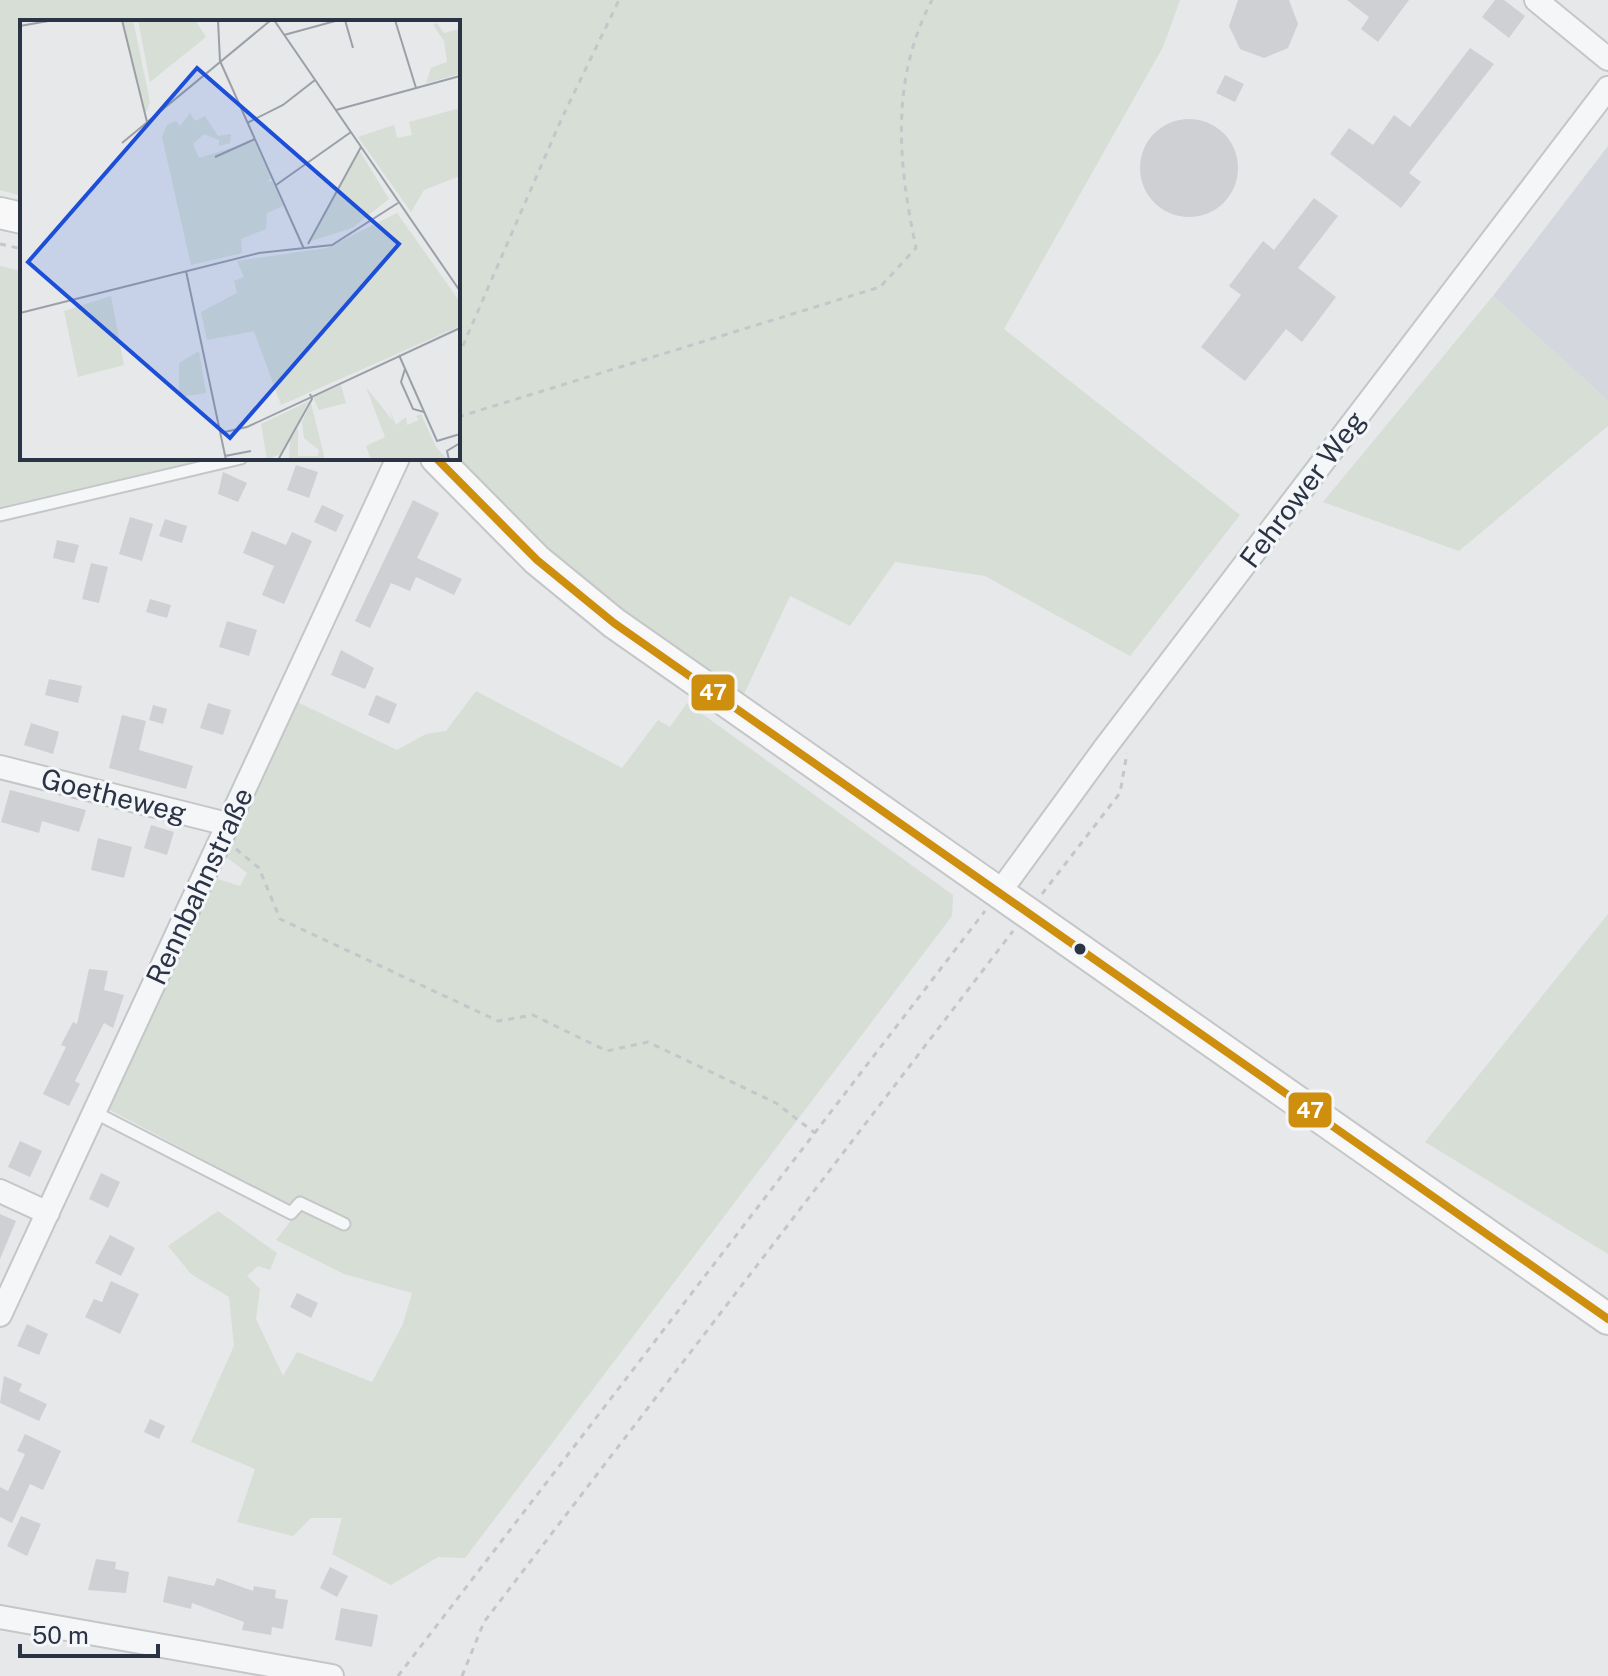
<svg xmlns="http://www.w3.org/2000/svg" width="1608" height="1676" font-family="'Public Sans',sans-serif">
<rect width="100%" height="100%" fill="#e6e8ea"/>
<path fill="#d4d7dd" d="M1608,146V401L1493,296Z"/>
<path fill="#d6ded6" d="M0,0H1180L1163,47L1004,329L1240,515L1130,656L985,576L895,562L850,626L790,596L744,694L607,606L510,520L451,458H458V22H22V196L0,190Z
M0,266L22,271V458H209L0,507Z
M1493,296L1608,401V426L1459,551L1323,502Z
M476,691L622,768L658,720L670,727L687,703L953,895L952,916L465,1558L438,1557L391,1585L332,1554L342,1518H311L293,1536L237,1522L255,1469L191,1442L234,1346L229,1297L191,1274L168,1246L218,1211L277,1253L270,1270L258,1266L247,1276L260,1289L256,1319L283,1376L297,1352L372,1382L403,1324L412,1293L344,1274L276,1240L299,1210L108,1109L214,878L240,886L247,873L224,855L295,701L397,750L426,734L446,731Z
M1608,914V1254L1425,1142Z"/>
<path fill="#ced0d3" d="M1238,0H1289L1298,24L1288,48L1264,58L1240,49L1229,26Z
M1347,0H1409L1378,42L1361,29L1369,17Z
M1495,0H1504L1525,16L1509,38L1482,17Z
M1470,48L1494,64L1409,173L1421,182L1401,208L1330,154L1349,128L1373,145L1394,115L1410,127Z
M1225,75L1244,84L1235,102L1216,93Z
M1140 168a49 49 0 1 1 98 0a49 49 0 1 1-98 0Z
M1314,198L1338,216L1298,268L1336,297L1302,342L1286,329L1245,381L1201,347L1241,295L1229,286L1263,241L1274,250Z
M296,465L318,472L309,498L287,490Z
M223,472L247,483L238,502L218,494Z
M413,500L439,513L417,558L462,579L454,595L416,577L410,591L391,583L370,628L355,621Z
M322,505L344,515L336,532L314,522Z
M130,517L153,524L142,561L119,554Z
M165,519L187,526L182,543L159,536Z
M252,531L286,545L292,532L312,541L284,604L262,595L274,566L243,553Z
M57,540L79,545L74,563L53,558Z
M91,563L108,567L99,603L82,599Z
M150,599L171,605L167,618L146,612Z
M227,621L257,630L249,656L219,647Z
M341,650L374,668L365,689L331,675Z
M49,679L82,686L78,703L45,695Z
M376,695L397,704L389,724L368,715Z
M208,703L231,710L223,735L200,728Z
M153,705L167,709L163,724L149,720Z
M122,715L146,721L139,750L193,766L186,789L109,768Z
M31,723L59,732L53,754L24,745Z
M10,790L86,810L79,832L42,821L39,833L1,822Z
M151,825L174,832L167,855L144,848Z
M98,838L132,847L124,878L91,870Z
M89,969L108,971L104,990L124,995L113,1028L104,1023L75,1081L80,1084L69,1106L43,1094L66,1047L61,1045L73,1022L77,1024Z
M20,1141L42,1151L30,1177L8,1167Z
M101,1173L120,1182L108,1208L89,1199Z
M0,1214L16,1221L0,1259Z
M110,1235L135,1248L121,1276L95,1263Z
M111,1281L139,1294L120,1334L85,1317L94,1299L102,1302Z
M297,1293L318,1303L311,1318L290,1307Z
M27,1324L48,1334L39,1355L17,1346Z
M4,1376L22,1384L19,1391L47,1404L39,1421L0,1403Z
M150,1419L165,1426L159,1439L144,1432Z
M25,1434L61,1451L43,1490L30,1484L12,1523L0,1517V1487L8,1491L25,1454L17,1451Z
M21,1516L41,1524L27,1556L7,1546Z
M96,1559L116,1562L115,1569L129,1572L126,1593L88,1590Z
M330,1567L348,1576L337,1597L320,1588Z
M168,1576L214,1586L217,1578L253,1591L254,1586L276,1590L275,1598L288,1600L283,1629L272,1627L271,1635L242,1630L244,1622L192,1603L191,1609L163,1602Z
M341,1608L378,1615L372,1647L335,1640Z"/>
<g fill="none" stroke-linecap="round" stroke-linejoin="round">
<g stroke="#c4c6c8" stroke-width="15">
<path id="lane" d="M0,515L241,458
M94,1112L291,1213L300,1203L344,1224"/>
</g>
<g stroke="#c4c6c8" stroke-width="26">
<path id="street" d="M1536,0L1608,59
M0,767L227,824
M999,893L1104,749L1608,88
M0,1191L48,1213
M0,1315L398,458
M0,1617L332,1676"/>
</g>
<g stroke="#c4c6c8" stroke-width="34">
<path id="secondary" d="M0,213L22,218
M436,458L537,560L614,623L1608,1319"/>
</g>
<path stroke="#c5c6ca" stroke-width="3" stroke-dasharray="6 6" stroke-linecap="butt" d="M0,244L22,249
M458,357L561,120L619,0
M458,417L880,287L916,248C898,163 890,80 932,0
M236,849L259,868L280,919L498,1021L533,1015L607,1051L648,1042L776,1103L815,1133
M1042,894L1120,793L1127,753
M398,1676L985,911
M462,1676L484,1622L1013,931"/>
<use href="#lane" stroke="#f5f6f7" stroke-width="11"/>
<use href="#street" stroke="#f5f6f7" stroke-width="22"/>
<use href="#secondary" stroke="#f8f8f8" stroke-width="30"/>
<g stroke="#f4f6f9" stroke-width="14">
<path id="bus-1" d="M436,458L537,560L614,623L1608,1319"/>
</g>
<use href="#bus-1" stroke="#ce8f0e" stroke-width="8"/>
</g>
<circle fill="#2b3445" stroke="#f4f6f9" stroke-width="3" cx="1080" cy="949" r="7"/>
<g text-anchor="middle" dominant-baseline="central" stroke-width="6" stroke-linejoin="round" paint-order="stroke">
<g font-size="28" fill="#2b3445" stroke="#f4f6f9">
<text transform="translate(1302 489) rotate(-53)">Fehrower Weg</text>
<text transform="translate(114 795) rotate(14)">Goetheweg</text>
<text transform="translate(199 886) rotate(-65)">Rennbahnstraße</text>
</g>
</g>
<g transform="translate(20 20)">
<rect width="440" height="440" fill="#e6e8ea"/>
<path d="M103,0H113L130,82L125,95ZM118,0H175L186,17L130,62ZM417,3L424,13L440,9V54L406,63L411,48L427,42L424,21L413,5ZM440,88V156L404,170L391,192L338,117L374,105L377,118L392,115L389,102ZM170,93L175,101L185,96L198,116L211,114L210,123L199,126V120L184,114L173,124L179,138L234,121L251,158L247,162L252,161L263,186L247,193L246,209L221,219L222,233L171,245L142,117L147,105L156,101L160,106ZM339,130L369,179L332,208L291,221ZM377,193L440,282V306L261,385L234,311L187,320L181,292L217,273L214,261L224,257L217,241L307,228ZM91,276L104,345L58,357L44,291ZM179,331L186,373L159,377V343ZM321,365L326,383L299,390L293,377ZM346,367L373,401L368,386L376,405L386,397L387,405L399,400L396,396L401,394L416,427L428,440H351L346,426L365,417ZM289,381L262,433L247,440L241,404ZM291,383L305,440H269L270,421L278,408V436H298L299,430L284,418L282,402Z" fill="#d6ded6"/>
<path fill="none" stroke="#9ba0a8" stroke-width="2" d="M102,0L127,102M198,0L200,41L284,229M254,0L440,271M325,0L333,28M375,0L396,68M0,6L34,0M264,15L319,0M316,90L440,56M227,103L263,85L295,60M102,123L251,0M195,137L235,119M256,165L331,112M288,224L341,127M166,251L206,440M0,293L239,233L312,225L378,183M379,335L417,421L440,414M385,349L381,362L393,389L404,392M200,413L227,407L440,308M205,436L231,431M258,440L292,379L290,374M429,440L427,431L440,423"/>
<path fill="#1d4ed8" fill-opacity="0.15" stroke="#1d4ed8" stroke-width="4" d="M177,48L379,224L210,418L8,242Z"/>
<rect width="440" height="440" fill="none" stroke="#2b3445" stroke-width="4"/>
</g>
<g stroke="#f4f6f9" stroke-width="3">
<rect x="690" y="673" width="46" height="39" rx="8" fill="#ce8f0e"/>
<rect x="1287" y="1091" width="46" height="38" rx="8" fill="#ce8f0e"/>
</g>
<g font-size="22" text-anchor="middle" font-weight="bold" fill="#fff">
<text x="713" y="700">47</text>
<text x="1310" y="1118">47</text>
</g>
<path d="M20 1644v12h138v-12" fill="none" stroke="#2b3445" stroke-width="4"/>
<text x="32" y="1644" font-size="24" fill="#2b3445" stroke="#f4f6f9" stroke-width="6" paint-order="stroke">50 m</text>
</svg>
